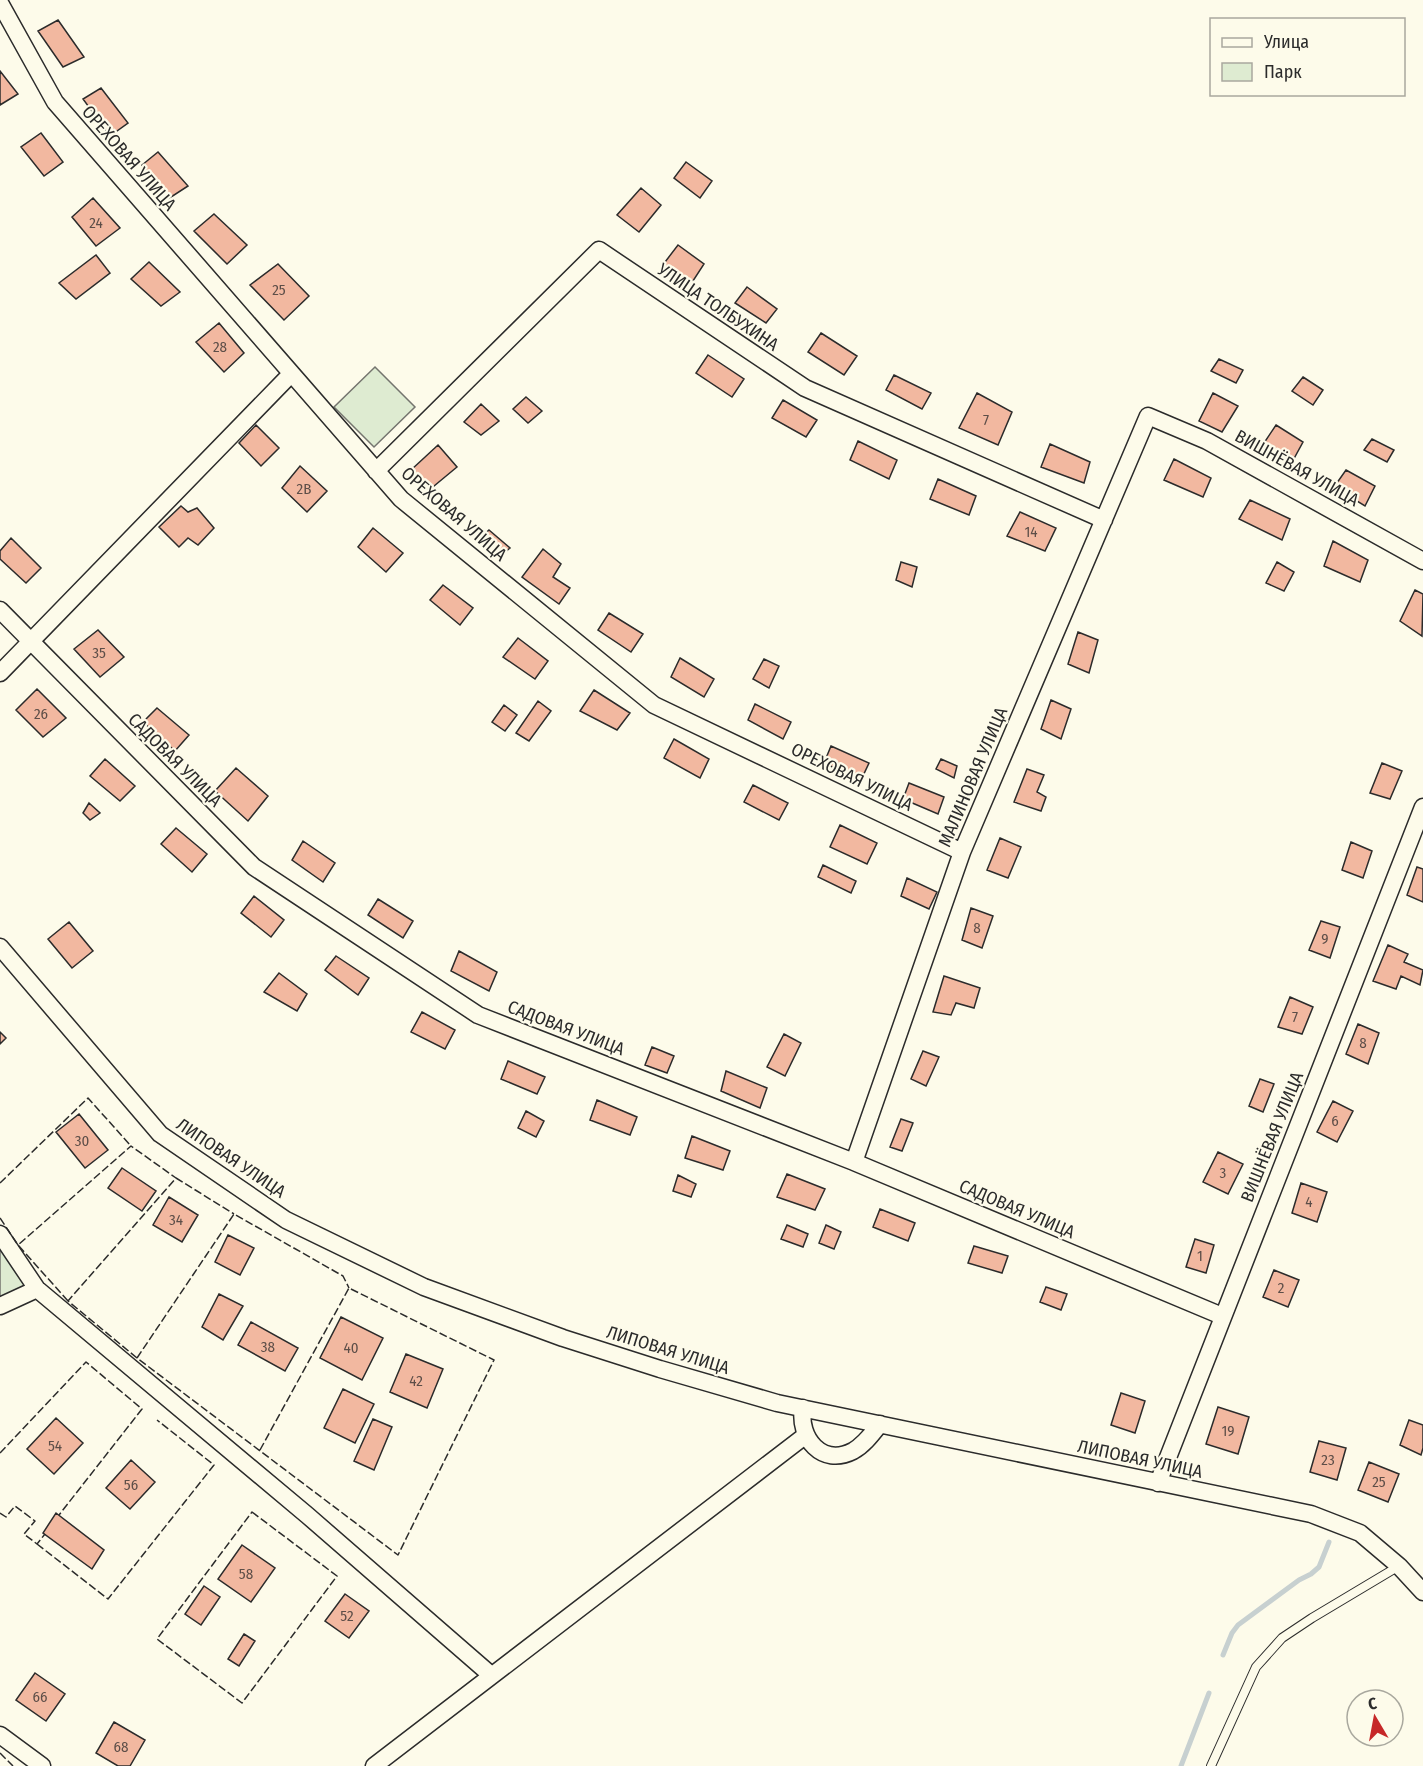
<svg xmlns="http://www.w3.org/2000/svg" width="1423" height="1766" font-family="'Fira Sans Condensed',sans-serif">
<rect width="100%" height="100%" fill="#fdfbea"/>
<path fill="#deebd1" stroke="#74746e" stroke-width="1.5" d="M375,367L415,407L374,447L334,407Z
M0,1234L37,1289L0,1306Z"/>
<g fill="none" stroke-linecap="round" stroke-linejoin="round">
<path stroke="#c7d0d0" stroke-width="5" d="M1223,1655L1232,1633L1238,1625L1299,1580L1311,1574L1319,1567L1329,1542
M1181,1766L1209,1693"/>
</g>
<path fill="#f2b8a0" stroke="#2b2b2b" stroke-width="1.5" d="M58,20L84,57L63,67L38,31Z
M0,71L18,94L0,105Z
M101,88L128,123L110,136L83,99Z
M41,133L63,162L44,176L21,147Z
M158,152L188,186L168,199L142,165Z
M686,162L712,181L700,198L674,178Z
M641,188L661,205L639,232L617,215Z
M93,198L120,228L96,246L72,217Z
M214,214L247,245L227,264L194,231Z
M678,245L704,264L691,284L662,266Z
M96,255L110,273L76,299L59,283Z
M149,262L180,292L161,306L131,279Z
M278,264L309,296L284,320L250,285Z
M747,287L777,309L766,323L735,303Z
M219,323L244,353L224,372L196,342Z
M821,333L857,356L844,375L808,352Z
M708,355L744,379L732,397L696,373Z
M1219,359L1243,370L1236,383L1211,371Z
M894,375L931,393L922,409L886,390Z
M1303,377L1323,390L1313,405L1292,391Z
M977,393L1012,412L998,445L959,428Z
M1213,393L1238,406L1222,432L1199,421Z
M526,397L542,411L528,423L513,409Z
M783,400L817,420L806,437L772,418Z
M481,404L499,421L481,435L464,422Z
M256,425L279,448L261,466L239,443Z
M1276,425L1303,442L1291,464L1260,449Z
M1372,439L1394,450L1387,462L1364,450Z
M858,441L897,460L889,479L850,460Z
M1050,444L1090,462L1084,483L1041,467Z
M438,445L457,467L428,491L411,470Z
M1174,459L1211,478L1203,497L1164,480Z
M300,466L327,491L307,512L282,488Z
M1346,470L1375,486L1365,506L1334,487Z
M938,479L976,496L969,515L930,499Z
M1250,500L1290,519L1282,540L1239,519Z
M181,506L188,512L197,508L214,528L198,545L188,538L179,547L159,527Z
M1020,512L1056,528L1045,551L1007,536Z
M373,528L403,553L386,572L358,547Z
M489,530L510,548L500,556L481,537Z
M11,538L41,568L26,583L0,559V551Z
M1333,541L1368,560L1360,582L1324,566Z
M543,549L561,564L553,577L570,588L559,604L522,577Z
M901,562L917,567L912,587L896,580Z
M1277,562L1294,572L1284,591L1266,583Z
M443,585L473,608L460,625L430,600Z
M1415,590L1423,594L1422,636L1400,621Z
M609,613L643,634L631,652L598,630Z
M98,630L124,657L100,677L74,649Z
M1078,632L1098,640L1089,673L1068,664Z
M518,638L548,661L535,679L503,657Z
M680,658L714,679L704,697L671,677Z
M764,659L779,666L769,688L753,679Z
M37,689L66,718L43,737L16,710Z
M594,690L630,713L617,730L580,711Z
M1051,700L1071,709L1061,739L1041,729Z
M538,701L551,711L529,741L516,733Z
M755,704L791,722L783,739L748,720Z
M504,705L517,715L505,731L492,722Z
M157,708L189,735L175,751L143,722Z
M674,739L709,759L700,778L664,758Z
M831,746L869,763L861,780L824,763Z
M105,759L135,786L120,801L90,776Z
M941,759L957,766L954,778L936,769Z
M1382,763L1402,771L1390,799L1370,793Z
M236,768L268,796L248,821L215,791Z
M1027,769L1044,775L1037,792L1046,797L1041,811L1014,802Z
M909,783L944,797L938,814L903,799Z
M753,785L788,803L779,820L744,802Z
M89,803L100,813L90,820L83,813Z
M840,825L877,843L867,864L830,847Z
M176,828L207,854L192,872L161,844Z
M1000,838L1021,847L1008,878L987,870Z
M303,841L335,863L323,882L292,860Z
M1351,842L1372,851L1363,878L1342,870Z
M823,865L856,881L851,893L818,877Z
M1417,867L1423,869V902L1407,895Z
M907,878L937,892L929,909L901,896Z
M254,896L284,920L271,937L241,913Z
M378,899L413,921L403,938L368,915Z
M971,908L993,916L982,948L962,940Z
M1321,921L1340,927L1330,958L1309,950Z
M69,922L93,951L72,968L48,939Z
M1388,945L1408,954L1404,962L1423,970L1420,985L1401,976L1396,989L1373,981Z
M459,951L497,972L489,991L451,971Z
M336,956L369,978L358,995L325,970Z
M279,973L307,994L297,1011L264,992Z
M944,976L980,988L974,1008L956,1003L951,1015L933,1012Z
M1290,997L1313,1007L1302,1034L1278,1027Z
M422,1012L455,1030L445,1049L411,1032Z
M1358,1024L1379,1033L1368,1064L1346,1054Z
M0,1032L6,1038L0,1044Z
M784,1034L801,1043L785,1076L767,1067Z
M652,1047L674,1056L667,1073L645,1065Z
M923,1051L939,1057L926,1086L911,1079Z
M508,1061L545,1077L537,1094L501,1079Z
M726,1071L767,1088L760,1108L721,1091Z
M1260,1079L1274,1084L1263,1112L1249,1106Z
M597,1100L637,1117L630,1135L590,1120Z
M1333,1101L1353,1111L1337,1142L1317,1132Z
M526,1111L544,1121L536,1137L518,1128Z
M79,1114L108,1150L85,1168L56,1132Z
M901,1119L913,1123L902,1151L890,1147Z
M692,1136L730,1151L723,1170L685,1158Z
M1218,1152L1243,1164L1228,1194L1203,1182Z
M122,1168L156,1191L142,1211L108,1188Z
M787,1174L825,1189L815,1210L777,1197Z
M678,1175L696,1184L691,1197L673,1191Z
M1301,1183L1327,1192L1317,1222L1292,1213Z
M169,1197L198,1215L182,1242L153,1225Z
M880,1209L915,1223L908,1241L873,1227Z
M787,1225L808,1234L803,1247L781,1239Z
M826,1225L841,1232L834,1249L819,1243Z
M228,1235L254,1248L240,1275L215,1262Z
M1195,1239L1214,1245L1206,1273L1186,1267Z
M974,1246L1008,1256L1002,1273L968,1263Z
M1274,1270L1299,1280L1288,1307L1263,1297Z
M1046,1287L1067,1294L1061,1310L1040,1302Z
M219,1294L243,1306L223,1340L202,1327Z
M341,1317L383,1338L362,1380L320,1358Z
M251,1322L298,1348L285,1371L238,1345Z
M406,1354L443,1369L427,1408L390,1392Z
M343,1389L374,1404L355,1443L324,1428Z
M1121,1393L1145,1401L1135,1433L1111,1425Z
M1218,1407L1249,1417L1238,1454L1206,1444Z
M56,1418L83,1443L54,1474L27,1449Z
M373,1419L392,1427L374,1470L354,1461Z
M1409,1420L1423,1425V1448L1421,1455L1400,1445Z
M1319,1441L1346,1448L1337,1480L1310,1472Z
M131,1460L155,1482L130,1509L106,1488Z
M1369,1462L1399,1474L1388,1502L1358,1490Z
M56,1513L104,1550L92,1569L43,1533Z
M242,1545L275,1568L251,1602L218,1579Z
M204,1586L220,1597L201,1625L185,1614Z
M345,1594L369,1611L349,1638L325,1621Z
M244,1634L255,1641L239,1666L228,1659Z
M35,1673L65,1694L46,1721L16,1700Z
M114,1722L145,1740L130,1766H118L96,1753Z"/>
<g fill="none" stroke-linecap="round" stroke-linejoin="round">
<g stroke="#2b2b2b" stroke-width="10">
<path id="lane" d="M1211,1766L1256,1667L1282,1638L1312,1618L1399,1566"/>
</g>
<g stroke="#2b2b2b" stroke-width="19">
<path id="street" d="M0,3L55,102L401,499L654,705L962,852
M376,471L599,250L805,388L1104,520
M0,610L254,867L478,1015L854,1162L1222,1316
M0,673L291,374
M0,947L160,1134L286,1220L424,1287L563,1338L660,1369L777,1403L1311,1514L1360,1533L1399,1566L1423,1592
M854,1162L962,852L1148,416L1207,441L1423,561
M0,1234L37,1289L307,1515L491,1675
M0,1306L37,1289
M803,1408C798,1438 822,1467 853,1451C864,1445 872,1434 880,1424
M1158,1483L1423,807
M0,1735L42,1766
M374,1766L806,1435"/>
</g>
<use href="#lane" stroke="#fdfbea" stroke-width="8"/>
<use href="#street" stroke="#fdfbea" stroke-width="16"/>
<path stroke="#2b2b2b" stroke-width="1.5" stroke-dasharray="8 3" stroke-linecap="butt" d="M0,1183L88,1098L131,1146
M0,1218L18,1245
M68,1301L18,1245L131,1146L176,1178
M137,1358L68,1301L176,1178L234,1214
M260,1450L349,1288L494,1360L398,1555L137,1358L234,1214L343,1276L349,1288
M0,1453L86,1362L142,1409L59,1515
M252,1512L337,1576L242,1703L157,1639Z
M0,1513L6,1517L15,1506L35,1521L24,1534L37,1544L45,1534
M37,1544L108,1599L214,1465L157,1420
M0,1753L13,1766"/>
</g>
<g text-anchor="middle" dominant-baseline="central" stroke-width="4.5" stroke-linejoin="round" paint-order="stroke">
<g font-size="15" fill="#5d4e48">
<text x="96" y="223">24</text>
<text x="279" y="290">25</text>
<text x="220" y="347">28</text>
<text x="986" y="420">7</text>
<text x="304" y="489">2В</text>
<text x="1031" y="532">14</text>
<text x="99" y="653">35</text>
<text x="41" y="714">26</text>
<text x="977" y="928">8</text>
<text x="1325" y="939">9</text>
<text x="1295" y="1017">7</text>
<text x="1363" y="1043">8</text>
<text x="1335" y="1121">6</text>
<text x="82" y="1141">30</text>
<text x="1223" y="1173">3</text>
<text x="1309" y="1202">4</text>
<text x="176" y="1220">34</text>
<text x="1200" y="1256">1</text>
<text x="1281" y="1288">2</text>
<text x="268" y="1347">38</text>
<text x="351" y="1348">40</text>
<text x="416" y="1381">42</text>
<text x="1228" y="1431">19</text>
<text x="55" y="1446">54</text>
<text x="1328" y="1460">23</text>
<text x="1379" y="1482">25</text>
<text x="131" y="1485">56</text>
<text x="246" y="1574">58</text>
<text x="347" y="1616">52</text>
<text x="40" y="1697">66</text>
<text x="121" y="1747">68</text>
</g>
<g font-size="18" fill="#2b2b2b" stroke="#fdfbea">
<text transform="translate(129 158) rotate(49)">ОРЕХОВАЯ УЛИЦА</text>
<text transform="translate(718 307) rotate(34)">УЛИЦА ТОЛБУХИНА</text>
<text transform="translate(1297 468) rotate(29)">ВИШНЁВАЯ УЛИЦА</text>
<text transform="translate(454 514) rotate(41)">ОРЕХОВАЯ УЛИЦА</text>
<text transform="translate(175 760) rotate(45)">САДОВАЯ УЛИЦА</text>
<text transform="translate(852 777) rotate(26)">ОРЕХОВАЯ УЛИЦА</text>
<text transform="translate(973 777) rotate(-67)">МАЛИНОВАЯ УЛИЦА</text>
<text transform="translate(566 1028) rotate(21)">САДОВАЯ УЛИЦА</text>
<text transform="translate(1272 1137) rotate(-68)">ВИШНЁВАЯ УЛИЦА</text>
<text transform="translate(231 1158) rotate(34)">ЛИПОВАЯ УЛИЦА</text>
<text transform="translate(1017 1209) rotate(23)">САДОВАЯ УЛИЦА</text>
<text transform="translate(668 1350) rotate(17)">ЛИПОВАЯ УЛИЦА</text>
<text transform="translate(1140 1459) rotate(12)">ЛИПОВАЯ УЛИЦА</text>
</g>
</g>
<rect x="1210" y="18" width="195" height="78" fill="#fdfbea" stroke="#a9a89e" stroke-width="1.5"/>
<rect x="1222" y="38" width="30" height="9" fill="#fdfbea" stroke="#a9a89e" stroke-width="1.5"/>
<text x="1264" y="48" font-size="18" fill="#2b2b2b">Улица</text>
<rect x="1222" y="63" width="30" height="18" fill="#deebd1" stroke="#a9a89e" stroke-width="1.5"/>
<text x="1264" y="78" font-size="18" fill="#2b2b2b">Парк</text>
<g transform="translate(1375 1718) rotate(350)"><circle r="28" fill="#fdfbea" stroke="#a9a89e" stroke-width="1.5"/>
<path d="M0-4.5L10 22L0 15L-10 22Z" fill="#c62828"/>
<text y="-9" font-size="16" font-weight="bold" text-anchor="middle" fill="#2b2b2b">С</text>
</g>
</svg>
